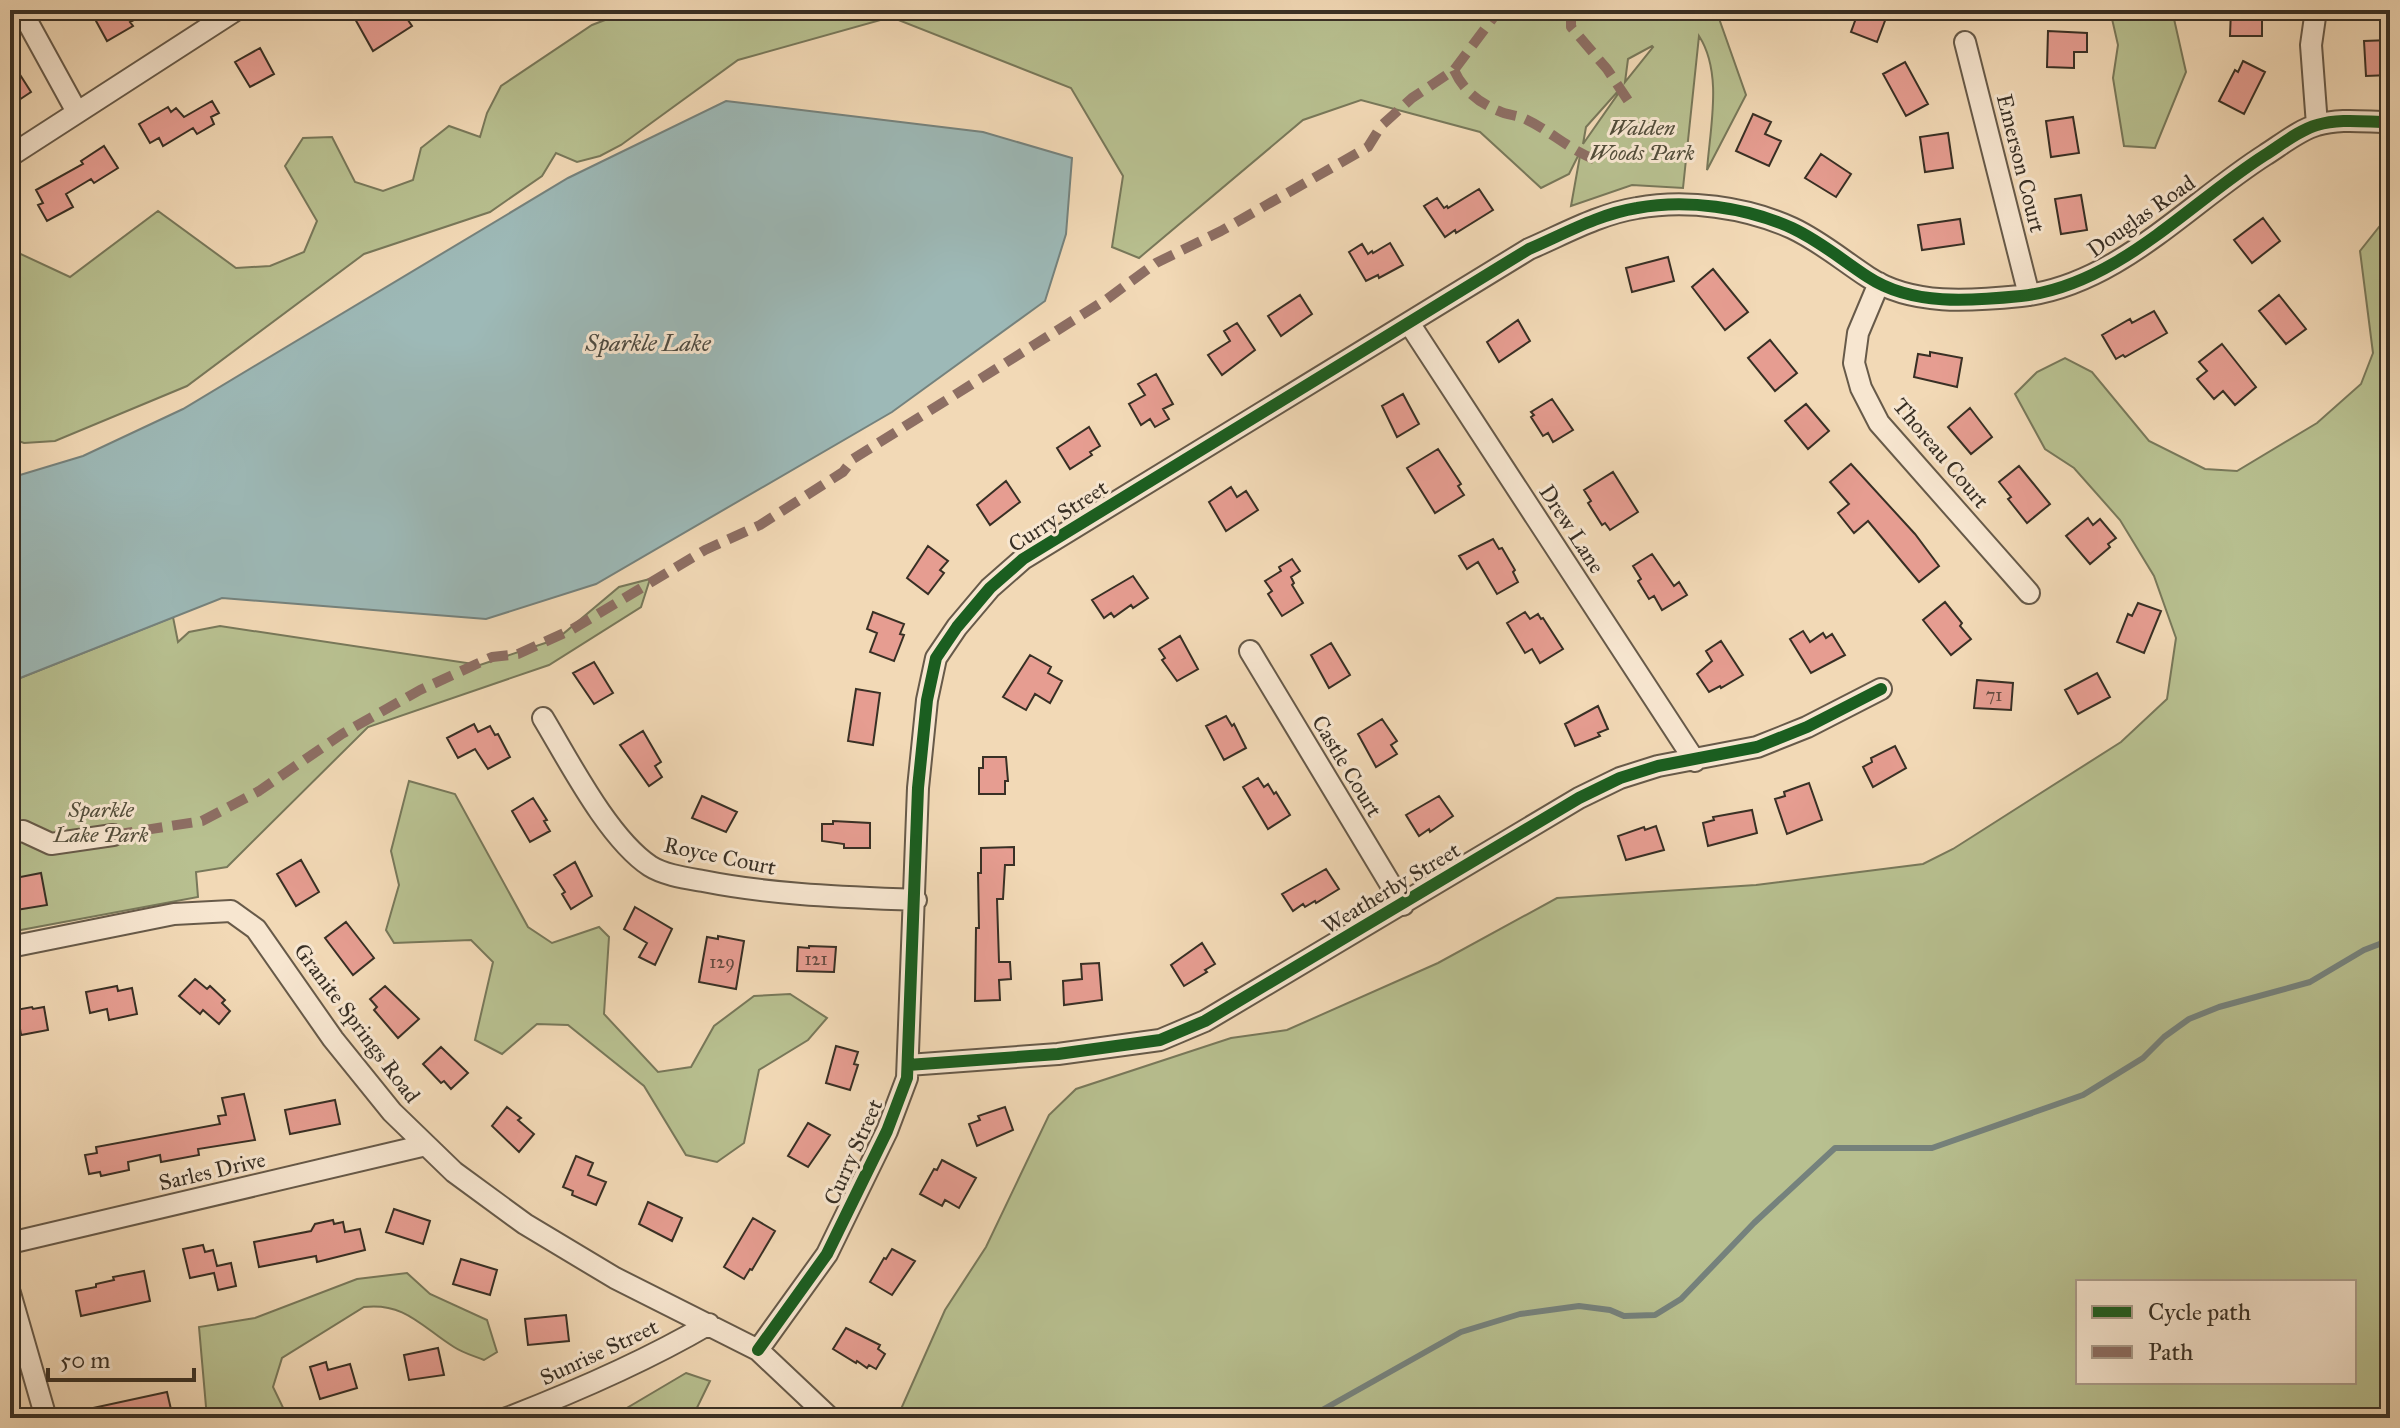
<svg xmlns="http://www.w3.org/2000/svg" width="2400" height="1428" font-family="'IM FELL Great Primer',serif">
<rect width="100%" height="100%" fill="#f2d9b6"/>
<filter id="stains"><feTurbulence type="fractalNoise" baseFrequency=".0025" numOctaves="4"/><feColorMatrix values="0 0 0 0 .2 0 0 0 0 .09 0 0 0 0 .02 0 0 0 .5 -.17"/></filter>
<radialGradient id="worn" r=".72"><stop offset=".6" stop-color="#630" stop-opacity="0"/><stop offset="1" stop-color="#630" stop-opacity=".3"/></radialGradient>
<path fill="#b8c090" stroke="#78785a" stroke-width="2" fill-rule="evenodd" d="M631,10H1716L1746,95L1707,170C1710,128 1723,73 1699,36L1683,188L1632,185L1571,206L1581,150L1569,174L1541,188L1480,132L1361,100L1303,120L1139,258L1112,247L1123,176L1071,88L891,17L738,60L621,145L600,156L577,162L556,153L542,176L490,212L364,254L187,386L55,441L24,443L10,438V249L70,277L158,211L236,268L270,266L304,252L317,221L285,166L303,138L332,137L355,182L383,191L413,180L421,148L449,126L480,137L487,113L501,86L592,25ZM1652,46L1653,47L1625,82L1628,59ZM1619,90L1620,91L1583,144L1586,127Z
M2110,10H2172L2186,72L2155,148L2124,146L2113,78L2118,45Z
M2379,227L2390,233V1418H897L945,1310L986,1247L1049,1115L1076,1089L1231,1038L1287,1030L1438,963L1557,898L1756,885L1923,864L1953,849L2121,742L2167,699L2176,638L2154,576L2120,520L2074,468L2045,449L2015,394L2037,372L2065,358L2092,372L2149,441L2205,469L2237,471L2317,423L2361,384L2373,353L2360,251ZM2078,1282H2354V1382H2078Z
M650,579L641,607L549,665L368,727L227,867L196,872L198,897L10,932V682L173,617L178,642L189,632L220,626L480,665L557,639L619,587Z
M409,781L455,794L528,927L552,943L599,927L609,937L604,1014L658,1072L691,1067L714,1026L754,996L790,994L827,1018L808,1040L759,1070L744,1143L717,1162L686,1155L644,1086L568,1025L537,1024L502,1054L475,1040L493,962L471,940L394,943L386,930L399,885L391,851Z
M407,1273L430,1294L487,1320L497,1352L484,1360C474,1356 463,1353 454,1347C423,1328 405,1302 364,1307L282,1358L273,1387L288,1418H207L199,1327L255,1318L357,1279Z
M686,1373L710,1381L692,1418H610Z"/>
<path fill="#9db9b7" stroke="#75827d" stroke-width="2" d="M726,101L983,132L1072,158L1066,234L1045,301L892,412L596,584L486,619L222,598L10,682V478L83,456L183,409L568,178Z"/>
<g fill="none" stroke-linecap="round" stroke-linejoin="round">
<path stroke="#75827d" stroke-width="6" d="M1308,1418L1461,1332L1520,1314L1579,1306L1610,1310L1624,1316L1655,1315L1681,1299L1754,1223L1835,1148H1932L2083,1095L2143,1058L2164,1037L2189,1019L2219,1007L2310,982L2364,950L2390,940"/>
</g>
<path fill="#e69d91" stroke="#393025" stroke-width="2" d="M90,10H152L130,22L133,26L107,41Z
M350,10H401L412,26L373,51Z
M1859,10H1889L1877,42L1851,32Z
M2231,10H2262V36H2230Z
M2048,31L2087,33V52H2074V68L2047,67Z
M2390,40V75L2366,76L2364,41Z
M260,48L274,74L250,87L235,62Z
M10,59L31,92L10,106Z
M2243,61L2265,72L2244,114L2219,101L2235,70L2238,72Z
M1905,62L1928,104L1906,116L1883,74Z
M212,101L219,113L211,117L214,124L197,134L193,128L163,146L159,138L150,143L139,124L168,107L171,112L176,108L184,117Z
M1753,114L1771,122L1765,134L1781,141L1769,166L1736,151Z
M2073,117L2079,153L2051,157L2046,121Z
M1948,133L1953,168L1925,172L1920,137Z
M104,146L118,168L94,183L91,179L66,194L73,207L47,221L38,205L43,203L36,190L83,164L81,161Z
M1821,154L1851,174L1836,197L1805,178Z
M1479,189L1493,210L1456,233L1455,230L1445,237L1424,206L1437,198L1444,208L1447,206L1448,208Z
M2081,195L2087,230L2061,234L2055,199Z
M2263,218L2280,241L2252,263L2234,240Z
M1960,219L1964,244L1922,250L1918,225Z
M1390,243L1403,265L1379,278L1378,275L1366,281L1349,252L1362,244L1368,254L1372,251L1373,253Z
M1668,257L1674,281L1632,292L1626,268Z
M1713,269L1748,312L1725,330L1692,287Z
M1300,295L1312,314L1281,336L1268,316Z
M2279,295L2306,329L2286,344L2259,311Z
M2154,311L2167,333L2125,357L2123,355L2116,359L2102,335L2130,319L2132,323Z
M1518,320L1530,341L1499,362L1487,342Z
M1237,323L1255,350L1222,375L1208,355L1230,341L1224,331Z
M1770,340L1797,373L1775,391L1748,358Z
M2222,344L2256,387L2235,405L2223,391L2214,399L2197,379L2207,371L2199,362Z
M1930,352L1962,358L1957,387L1914,377L1918,354L1930,356Z
M1156,374L1173,404L1163,409L1169,419L1155,427L1150,419L1141,425L1129,404L1145,395L1138,384Z
M1403,394L1419,424L1397,437L1382,406Z
M1552,399L1573,430L1553,442L1548,433L1543,436L1531,417L1534,415L1531,412Z
M1806,404L1829,431L1808,449L1785,421Z
M1970,408L1992,437L1971,454L1948,427Z
M1089,427L1100,446L1090,452L1092,455L1070,469L1057,448Z
M1438,449L1461,484L1458,486L1464,495L1435,513L1407,468Z
M1851,464L1915,534L1939,566L1919,582L1868,521L1854,533L1838,513L1849,504L1830,482Z
M2019,466L2050,504L2027,523L2008,499L2011,497L1999,482Z
M1613,472L1638,512L1610,530L1605,523L1602,525L1588,503L1591,501L1584,490Z
M1006,481L1020,502L990,525L977,505Z
M1231,487L1237,497L1246,491L1258,510L1226,531L1209,502Z
M2088,518L2093,525L2100,519L2116,538L2108,544L2110,547L2090,564L2066,536Z
M1493,539L1499,549L1502,548L1515,570L1513,572L1518,582L1497,594L1478,562L1467,569L1459,556Z
M928,546L948,561L940,570L944,573L928,594L907,578Z
M1652,554L1674,586L1679,582L1687,595L1662,610L1654,596L1649,599L1638,581L1641,579L1633,566Z
M1292,559L1300,571L1291,577L1294,583L1292,585L1303,603L1282,616L1268,594L1272,591L1265,581L1281,571L1279,567Z
M1133,576L1148,598L1133,608L1131,605L1114,617L1111,613L1104,618L1092,600Z
M1945,602L1962,623L1960,626L1971,639L1951,655L1923,620Z
M2138,603L2161,611L2144,653L2117,642L2128,614L2132,616Z
M873,612L904,624L900,634L904,635L894,661L870,652L877,633L867,629Z
M1525,612L1530,619L1538,614L1541,619L1543,618L1563,649L1540,663L1532,649L1525,653L1507,623Z
M1803,631L1810,642L1823,633L1826,638L1832,634L1845,655L1811,673L1790,639Z
M1180,636L1198,669L1177,681L1162,660L1165,658L1159,649Z
M1721,641L1743,675L1721,688L1720,686L1709,692L1697,674L1712,661L1706,651Z
M1331,643L1350,675L1329,688L1311,655Z
M1030,655L1051,667L1048,673L1062,681L1050,703L1035,694L1026,710L1003,697Z
M594,662L613,693L594,704L573,673Z
M2097,673L2110,697L2078,714L2065,690Z
M1977,680L2013,683L2011,710L1974,708Z
M856,689L880,693L873,745L848,741Z
M1598,706L1608,729L1598,733L1600,736L1575,746L1565,724Z
M1226,716L1232,726L1234,724L1246,748L1224,760L1206,726Z
M1382,719L1397,741L1391,745L1397,754L1376,767L1358,734Z
M474,724L478,732L490,726L495,735L498,734L510,757L488,769L475,749L458,758L447,738Z
M643,731L661,762L655,766L662,777L649,786L620,745Z
M1895,746L1906,768L1873,787L1863,767L1872,762L1871,758Z
M983,757H1006L1008,781H1005V794H979V768H983Z
M1258,778L1264,787L1268,784L1274,794L1276,792L1290,815L1268,829L1243,787Z
M1809,783L1822,820L1787,834L1775,799L1785,796L1784,792Z
M702,796L737,812L726,832L692,818Z
M1439,796L1453,816L1430,832L1429,829L1419,836L1406,815Z
M533,798L547,820L544,821L550,831L530,842L512,811Z
M1752,810L1757,833L1708,846L1703,823L1714,820L1713,817Z
M833,821L870,823V848H844V844L822,841V824H833Z
M1656,826L1664,850L1626,860L1618,836L1644,827L1645,830Z
M1014,847V865H1005L1003,899H997L999,962H1010L1011,979L999,980L1000,1000L975,1001L976,928H979L978,873H981V848Z
M301,860L319,892L296,906L277,874Z
M575,862L592,896L571,909L562,894L565,892L554,875Z
M1326,869L1339,889L1316,903L1315,901L1305,907L1303,904L1293,911L1282,894Z
M41,873L47,905L10,911V879Z
M635,907L672,929L655,965L639,957L647,943L624,929Z
M346,922L374,958L353,975L325,938Z
M718,936L744,941L736,989L699,982L707,937L718,939Z
M1202,943L1215,964L1205,970L1207,972L1184,986L1171,965Z
M809,946L836,947L834,972L797,971L798,947L809,948Z
M1099,963L1102,1000L1064,1005L1063,981L1082,979L1081,964Z
M195,979L207,989L210,986L225,1000L222,1003L230,1011L219,1024L203,1010L200,1014L179,996Z
M117,986L118,991L132,988L137,1014L109,1020L107,1009L90,1013L86,992Z
M385,986L419,1019L398,1038L374,1010L377,1007L370,999Z
M32,1007L33,1009L44,1007L48,1030L21,1035L20,1029L10,1031V1011Z
M836,1046L858,1052L854,1064L858,1065L850,1090L826,1083Z
M441,1047L468,1073L451,1089L444,1081L441,1083L423,1064Z
M244,1094L255,1140L198,1149L199,1155L161,1162L160,1155L128,1162L129,1170L101,1176L100,1172L89,1174L85,1155L97,1153L96,1147L220,1124L218,1116L226,1115L222,1098Z
M335,1100L340,1124L290,1134L285,1110Z
M507,1107L521,1118L518,1120L534,1134L519,1152L492,1126Z
M1005,1107L1013,1130L977,1146L969,1124L980,1120L978,1116Z
M808,1123L830,1135L808,1167L788,1156Z
M576,1156L593,1163L588,1175L606,1182L596,1205L572,1195L573,1191L563,1187Z
M942,1160L976,1178L959,1208L945,1200L942,1206L920,1194L934,1169L937,1170Z
M648,1202L682,1218L672,1241L639,1224Z
M394,1209L430,1221L423,1244L386,1232Z
M753,1218L775,1231L752,1270L750,1269L744,1279L724,1267Z
M333,1220L334,1224L343,1222L345,1232L360,1229L365,1250L317,1262L316,1256L259,1267L254,1242L311,1231L315,1224Z
M203,1245L205,1252L213,1250L217,1266L231,1263L236,1286L218,1290L214,1273L190,1278L183,1249Z
M892,1249L915,1261L892,1295L870,1282L884,1258L886,1259Z
M461,1259L497,1270L490,1295L453,1284Z
M144,1271L150,1301L81,1316L76,1291L96,1287V1284L114,1280L113,1277Z
M566,1315L569,1341L528,1345L525,1319Z
M846,1328L880,1345L878,1349L885,1354L876,1369L869,1365L867,1368L857,1361L856,1363L833,1349Z
M438,1348L444,1375L409,1380L404,1355Z
M326,1362L328,1370L350,1364L357,1388L320,1399L310,1367Z
M167,1392L173,1418H80L79,1411Z"/>
<g fill="none" stroke-linecap="round" stroke-linejoin="round">
<g stroke="#675a49" stroke-width="24">
<path id="minor" d="M21,10L77,112
M2316,10L2311,45L2317,125
M1965,42L2029,295
M10,156L236,10
M1879,283L1858,333L1854,363L1861,388L1879,423L2029,593
M1409,323L1695,761
M1250,651L1403,905
M543,718C569,761 608,838 650,866C664,875 686,878 703,881C773,895 844,897 916,900
M10,833L23,831L51,844L113,835
M10,947L174,914L231,911L256,929L333,1039L392,1112L454,1172L525,1224L615,1278L758,1350L830,1418
M908,1065L1058,1054L1160,1040L1205,1021L1579,798L1620,778L1658,766L1757,747L1807,727L1881,689
M10,1243L426,1145
M10,1293L46,1418
M758,1350L827,1254L887,1131L907,1078L918,788L927,700L936,658L957,627L990,588L1023,559L1529,249C1564,234 1599,214 1637,208C1686,199 1746,207 1792,228C1820,241 1842,260 1868,277C1912,306 1971,301 2021,296C2116,286 2188,204 2265,155C2281,145 2299,130 2317,125C2340,118 2366,122 2390,122
M507,1418C577,1391 644,1362 709,1324"/>
</g>
<use href="#minor" stroke="#f7e6d0" stroke-width="20"/>
<path stroke="#8d6e63" stroke-width="10" stroke-dasharray="20 10" stroke-linecap="butt" d="M1571,10V27L1607,69L1629,102
M1454,70C1463,90 1479,103 1499,111C1507,115 1516,115 1523,118C1548,129 1568,149 1594,159
M113,835L202,821L259,791L342,734L420,690L492,657L518,654L571,630L705,550L760,525L843,472L853,459L1107,299L1156,263L1221,231L1368,147L1381,126L1412,98L1454,70L1499,10"/>
<g stroke="#f7e6d0" stroke-width="17">
<path id="cycleway" d="M908,1065L1058,1054L1160,1040L1205,1021L1579,798L1620,778L1658,766L1757,747L1807,727L1881,689
M758,1350L827,1254L887,1131L907,1078L918,788L927,700L936,658L957,627L990,588L1023,559L1529,249C1564,234 1599,214 1637,208C1686,199 1746,207 1792,228C1820,241 1842,260 1868,277C1912,306 1971,301 2021,296C2116,286 2188,204 2265,155C2281,145 2299,130 2317,125C2340,118 2366,122 2390,122"/>
</g>
<use href="#cycleway" stroke="#1b5e20" stroke-width="12"/>
</g>
<g text-anchor="middle" dominant-baseline="central" stroke-width="6" stroke-linejoin="round" paint-order="stroke">
<g font-size="18" fill="#644b40">
<text x="1994" y="695">71</text>
<text x="816" y="959">121</text>
<text x="722" y="962">129</text>
</g>
<g font-size="22" font-style="italic" fill="#524d3a" stroke="#f7e6d0">
<text x="1642" y="127">Walden<tspan x="1642" dy="25">Woods Park</tspan></text>
<text x="101" y="809">Sparkle<tspan x="101" dy="25">Lake Park</tspan></text>
</g>
<g font-size="22" fill="#393025" stroke="#f7e6d0">
<text transform="translate(2021 163) rotate(76)">Emerson Court</text>
<text transform="translate(2141 216) rotate(-35)">Douglas Road</text>
<text transform="translate(1941 453) rotate(50)">Thoreau Court</text>
<text transform="translate(1058 516) rotate(-33)">Curry Street</text>
<text transform="translate(1572 529) rotate(57)">Drew Lane</text>
<text transform="translate(1347 766) rotate(59)">Castle Court</text>
<text transform="translate(720 856) rotate(12)">Royce Court</text>
<text transform="translate(1391 888) rotate(-31)">Weatherby Street</text>
<text transform="translate(357 1023) rotate(53)">Granite Springs Road</text>
<text transform="translate(853 1152) rotate(-66)">Curry Street</text>
<text transform="translate(212 1171) rotate(-13)">Sarles Drive</text>
<text transform="translate(599 1352) rotate(-25)">Sunrise Street</text>
</g>
<g font-size="24" font-style="italic" fill="#4d4b42" stroke="#f7e6d0">
<text x="648" y="343">Sparkle Lake</text>
</g>
</g>
<rect width="2400" height="1428" fill="none" stroke="#f2d9b6" stroke-width="40"/>
<rect x="12" y="12" width="2376" height="1404" fill="none" stroke="#393025" stroke-width="4"/>
<rect x="20" y="20" width="2360" height="1388" fill="none" stroke="#393025" stroke-width="2"/>
<rect x="2076" y="1280" width="280" height="104" fill="#f7e6d0" stroke="#ab9d8c" stroke-width="2"/>
<rect x="2092" y="1306" width="40" height="12" fill="#1b5e20" stroke="#ab9d8c" stroke-width="2"/>
<text x="2148" y="1320" font-size="24" fill="#393025">Cycle path</text>
<rect x="2092" y="1346" width="40" height="12" fill="#8d6e63" stroke="#ab9d8c" stroke-width="2"/>
<text x="2148" y="1360" font-size="24" fill="#393025">Path</text>
<path d="M48 1368v12h146v-12" fill="none" stroke="#393025" stroke-width="4"/>
<text x="60" y="1368" font-size="24" fill="#393025" stroke="#f7e6d0" stroke-width="6" paint-order="stroke">50 m</text>
<rect width="100%" height="100%" filter="url(#stains)"/>
<rect width="100%" height="100%" fill="url(#worn)"/>
</svg>
